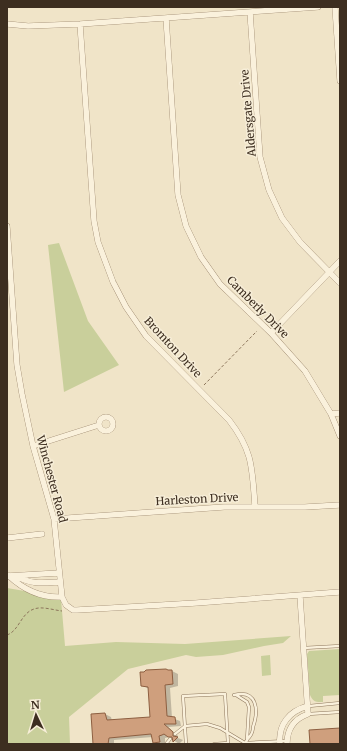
<svg xmlns="http://www.w3.org/2000/svg" width="347" height="751" font-family="Merriweather,serif">
<rect width="100%" height="100%" fill="#f0e4c8"/>
<path fill="#c9cf9b" d="M59,243L88,321L119,365L64,392L48,245Z
M7,588L54,596L61,599L65,646L116,642L185,644L291,636L283,643L264,646L223,655L196,657L186,655L128,669L69,717L70,744H7Z
M340,649V695L323,696V702C316,702 313,702 310,695L307,654L309,651Z
M270,655L271,675L262,676L261,656Z"/>
<path fill="#0003" d="M172,671L178,674V686L170,688L172,718L180,721L181,726L168,727L178,736V738L183,740L179,744L169,737L165,738V744H157L154,742L153,737L114,740V744H94L105,714L111,717L112,721L151,718L149,689L142,685Z"/>
<path fill="#cf9f7d" stroke="#8d5f41" d="M166,669L168,670H172L173,684L165,685L167,716L175,717L176,724H164L173,732V736L178,737L173,742L172,737H168L164,734L162,735L159,736L160,742L153,743L151,734L109,738L108,744H93L91,714L105,713L107,720L150,717L148,687L141,686L140,672H144L146,670Z
M340,728V744H310L309,730Z"/>
<g fill="none" stroke-linecap="round" stroke-linejoin="round">
<g stroke="#8d765c" stroke-width="3.5">
<path id="service" d="M303,648L340,646
M234,695C257,689 259,710 253,727C253,729 252,734 250,736C248,739 246,740 245,744
M236,695L247,702L249,707L247,739
M309,706L340,703
M308,714L340,712
M175,734L185,726L207,724L220,728L245,743L287,741
M166,744L170,739
M186,744L183,696L225,694L228,744
M214,744L228,743"/>
</g>
<g stroke="#8d765c" stroke-width="6">
<path id="minor" d="M335,7L340,81
M250,12L260,157L269,190L282,218L300,242L340,283
M166,18L178,195L186,226L201,257L220,284L271,333L305,371L331,414L340,436
M7,24L28,26L80,24L318,7
M80,24L94,221L98,242L113,282L126,307L146,336L229,420C253,451 252,468 255,506
M7,226L17,365L22,394L33,446L54,519L62,597L66,605L73,610H77L196,603L340,592
M271,333L340,261
M331,414L340,413
M99 424a7 7 0 1 1 14 0a7 7 0 1 1-14 0Z
M33,446L99,425
M54,519L224,507H305L340,505
M7,538L42,534
M7,576L59,573
M9,576C24,590 41,598 62,597
M16,576C32,585 43,583 60,582
M280,744C278,725 289,711 308,706
M287,744C287,729 294,719 308,714L300,596"/>
</g>
<path stroke="#8d765c" stroke-width="1" stroke-dasharray="3 2" stroke-linecap="butt" d="M204,385L257,331
M7,635C19,631 21,613 34,609C42,606 53,610 62,611"/>
<use href="#service" stroke="#faf1dc" stroke-width="2.5"/>
<use href="#minor" stroke="#faf1dc" stroke-width="5.5"/>
</g>
<g text-anchor="middle" dominant-baseline="central" stroke-width="3" stroke-linejoin="round" paint-order="stroke">
<g font-size="11" fill="#3d2e20" stroke="#f7eed8">
<text transform="translate(248 113) rotate(-95)">Aldersgate Drive</text>
<text transform="translate(258 307) rotate(45)">Camberly Drive</text>
<text transform="translate(173 347) rotate(47)">Bromton Drive</text>
<text transform="translate(52 479) rotate(75)">Winchester Road</text>
<text transform="translate(197 499) rotate(-3)">Harleston Drive</text>
</g>
</g>
<rect width="347" height="751" fill="none" stroke="#3d2e20" stroke-width="16"/>
<g transform="translate(36 715) rotate(356)" stroke="#f7eed8" stroke-width="3" paint-order="stroke">
<path d="M0-3L7 15L0 10L-7 15Z" fill="#3d2e20"/>
<text y="-6" font-size="11" font-weight="bold" text-anchor="middle" fill="#3d2e20">N</text>
</g>
</svg>
